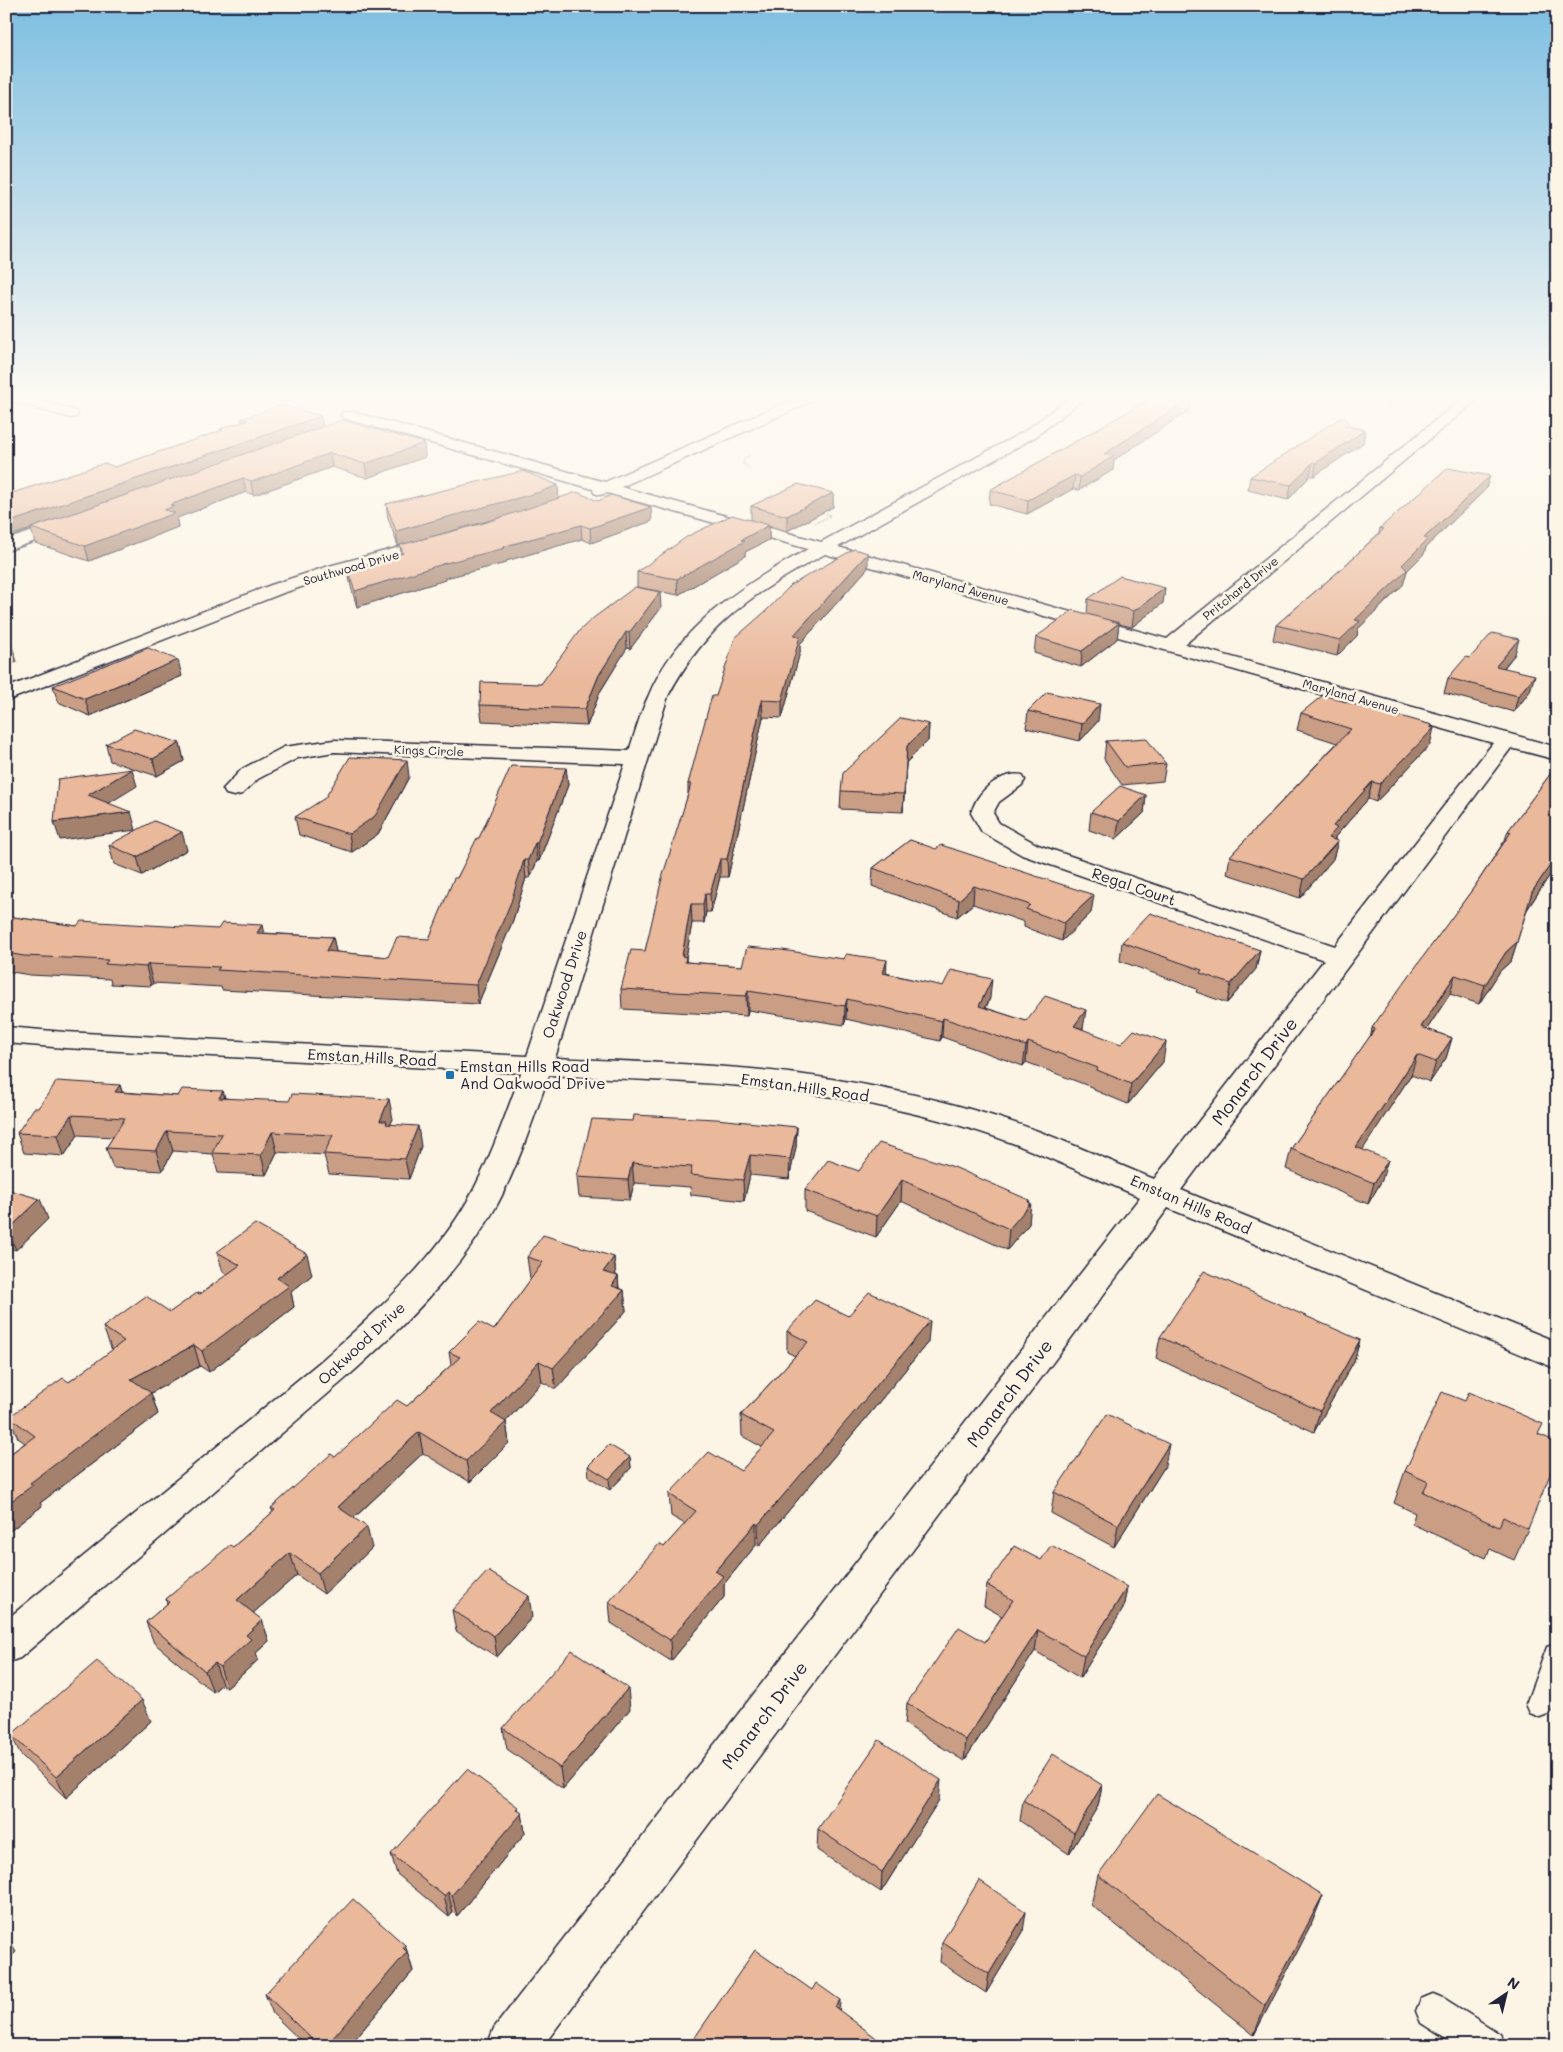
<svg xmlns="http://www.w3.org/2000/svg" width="1563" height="2052" font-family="Mali,sans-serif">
<rect width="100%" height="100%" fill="#fcf5e5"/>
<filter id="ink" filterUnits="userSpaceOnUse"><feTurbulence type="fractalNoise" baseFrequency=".02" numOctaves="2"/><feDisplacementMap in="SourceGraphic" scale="10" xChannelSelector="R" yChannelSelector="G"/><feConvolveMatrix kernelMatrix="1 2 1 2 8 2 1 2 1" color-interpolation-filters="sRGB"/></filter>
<g filter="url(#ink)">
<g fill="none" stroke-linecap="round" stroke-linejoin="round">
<g stroke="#22223b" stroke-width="3">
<path id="service" d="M1557,1643V1697L1550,1713L1540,1717L1530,1713L1526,1704L1547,1647Z
M1433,1994L1445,1999L1500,2034L1505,2046H1457L1421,2023L1416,2011L1421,1999Z"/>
</g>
<g stroke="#22223b" stroke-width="3">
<path id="minor" d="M9,398H31L76,411L78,414L76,417L71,418L11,401Z
M796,398H815L813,401L621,487L821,542L1025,431L1069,398H1085L1035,437L838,547L1167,639L1463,398H1479L1185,644L1557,747V760L1511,748L1181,1190L1557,1342V1369L1168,1208L543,2046H487L494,2028L1140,1197C1098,1179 1057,1161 1015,1144C966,1125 913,1113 861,1102C759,1082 653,1081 549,1075C533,1119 519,1164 497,1205C459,1273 402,1328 345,1379L20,1658L6,1663V1620L321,1361C374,1314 432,1263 468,1200C490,1161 505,1116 521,1073L65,1048L6,1043V1027L65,1032L527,1056L625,764L334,752L298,758L258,779L242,794L234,796L226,794L223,789L242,769L284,747L334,740L629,751C635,733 640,714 648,697C677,626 744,584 808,549L607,493L600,495L594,493L593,489L343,418L341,415L343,412H353L605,482ZM825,554L1493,743L1335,946L1038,845L999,823L993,813L999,802L1022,785L1025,780L1022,775C1007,772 989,783 980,795C976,800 973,807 971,813L982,832L1022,855L1324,960L1154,1179C1115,1163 1075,1145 1035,1130C972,1107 904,1091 838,1080C744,1064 649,1063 555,1058L668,696C707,622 754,593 825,554Z
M68,519L74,520L76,524L74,528L6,551V540Z
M438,537L444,538L447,542L444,546L341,574L283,593L6,701V688L271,585L329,566Z"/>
</g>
<path stroke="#22223b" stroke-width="2" stroke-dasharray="0.5 2" stroke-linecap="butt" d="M1383,402L1390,405L1387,411
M749,468L743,464L744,459L750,455
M815,523L830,516L826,513"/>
<use href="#service" fill="#fcf5e5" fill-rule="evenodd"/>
<use href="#minor" fill="#fcf5e5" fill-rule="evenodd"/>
</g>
<path fill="#c99e85" stroke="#22223b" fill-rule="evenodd" d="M1152,398H1192L1190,410L1114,460L1113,470L1079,490L1073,489L1027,514L989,504L990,490Z
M321,416L323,427L424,443L425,457L367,478L332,467L260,493L253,495L246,492L177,518V520L178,527L89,561L35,543L31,529L13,535L6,533V495L115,467L221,431L220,429L242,422L241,419Z
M1348,426L1365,430L1363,443L1314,476H1310L1288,500L1248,490L1250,477Z
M1486,489L1426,547L1424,554L1407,571L1403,585L1358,629L1357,636L1337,656L1273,640L1276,625L1339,571L1379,533L1380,528Z
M833,493V507L787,531L769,526V540L745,552V556L678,595L637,587V572L751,520V506Z
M559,498L652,521L591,543L582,539L506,561V563L445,578V580L357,607L351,587L348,572L401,553L400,545L398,546L388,518L386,504ZM504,517L484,523L423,539Z
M868,568L800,644V652L782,718L763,717L728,877H720L711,912H706L704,923H692L686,957V962L742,966L886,973L990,998L986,1008L1026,1021L1083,1030L1163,1062L1128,1104L1094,1090V1088L1026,1062L1023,1066L942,1037L940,1041L846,1019L844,1025L748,1010L747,1016L622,1009L621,989L645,951L688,794V784L716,696Z
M1165,588L1163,603L1132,627L1119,624L1117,639L1081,667L1034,653L1036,637L1087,614L1088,599Z
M661,608L630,649L627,648L600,692L587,726L482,721L480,705L541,684Z
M1515,654L1504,668L1530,691L1514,712L1444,693L1448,678L1470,658Z
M182,676L90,716L58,702L53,686Z
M1028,711L1098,721L1080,741L1026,728Z
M1301,713L1399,718L1432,725L1430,745L1376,802L1368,799L1335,837V840L1338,841L1333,859L1300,898L1227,874L1230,856L1337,743L1297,730Z
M929,724L928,741L906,763L903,812L840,809L841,791Z
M1106,741L1166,764L1163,781L1122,785L1104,759Z
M180,743L184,761L157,776L110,761L106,744Z
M1557,765V864L1527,910L1511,961L1500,971L1479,1004L1450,994L1427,1029L1452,1038L1446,1058L1430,1082L1411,1075L1362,1150L1382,1180L1368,1204L1286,1169L1291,1149L1371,1035L1372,1028L1475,886L1505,840L1508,831Z
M566,768L568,785L539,861H537L530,878H526L513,920L478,1004L222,990L221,987L153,983L151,986L111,984L110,979L30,975L6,971V916L77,926L264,933L333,937L336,952L388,957L429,939L457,878L479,838Z
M409,777L378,834L352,852L299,835L295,817Z
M1146,795L1144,813L1116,839L1089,830L1091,812Z
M910,840L1091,913L1062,941L1024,927V922L973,904L957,917L872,886L873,868Z
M109,845L187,850L142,875L114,864Z
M1122,942L1260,950L1256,969L1227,1003L1196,992L1197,989L1120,961Z
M120,1085L122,1092L178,1096L223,1091L225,1098L393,1119L390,1124L421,1146L409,1179L329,1174L324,1155L277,1152L266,1175L218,1173L213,1154L173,1151L162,1171L113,1168L106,1148L113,1137L78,1135L64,1156L24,1153L17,1133L38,1108Z
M633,1121L797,1127L796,1147L789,1179L750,1175L744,1201L691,1195L690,1187L634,1183L630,1200L579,1197L577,1177Z
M859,1171L1029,1200V1224L1007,1250L901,1201L876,1237L805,1211V1190Z
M6,1189L48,1219L16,1250L6,1247Z
M217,1252L312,1275L291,1292L294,1307L209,1372L200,1366L151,1393L158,1414L40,1503L42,1506L6,1534V1457L25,1443L18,1438L9,1417L69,1382L113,1350L111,1348L103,1327L170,1312L200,1294L227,1275L223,1272Z
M527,1257H614L616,1276H618L619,1288L624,1290L626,1311L556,1389L542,1382L506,1421L509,1443L470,1482L423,1453L354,1518L372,1548L324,1594L297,1575L253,1613L262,1620L269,1641L256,1653L258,1660L227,1688L222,1684L213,1692L154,1643L146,1622L167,1604L166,1599L233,1547L273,1512L271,1508L335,1457L407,1406L451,1365L449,1352L494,1330L531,1279L530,1278Z
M848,1316L928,1342L867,1417L759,1546L756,1545L724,1584V1597L671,1661L611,1623L609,1602L664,1547L685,1524L671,1516L669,1494L741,1471L762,1447L742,1436L741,1415L795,1356L787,1352V1331Z
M1160,1337L1360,1340L1354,1361L1314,1432L1156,1358Z
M1539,1434L1528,1529L1514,1560L1490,1549L1486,1558L1412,1524L1415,1513L1394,1503L1405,1471Z
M630,1457L631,1468L610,1490L589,1477L588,1466Z
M1165,1466L1114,1547L1051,1513L1054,1492Z
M1041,1560L1127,1587L1123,1609L1080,1678L1035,1651L964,1761L905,1724L907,1703L985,1642L1002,1616L984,1606L987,1585Z
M452,1610L532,1617L497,1657L456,1631Z
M630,1709L563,1789L507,1749L503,1728Z
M151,1721L66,1798L21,1755L11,1735Z
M1102,1785L1098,1806L1069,1854L1020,1821L1023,1800Z
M939,1800L881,1892L817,1850L818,1829Z
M522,1813L525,1833L457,1916L453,1912L449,1917L397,1874L391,1854Z
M1098,1875L1323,1895L1311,1925L1254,2035L1091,1905Z
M1023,1932L986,1993L940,1962L942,1942Z
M405,1945L413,1971L349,2046H306L273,2014L265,1994Z"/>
<path fill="#a4816c" stroke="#22223b" d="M1191,398H1192L1190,410L1114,460L1113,470L1079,490L1080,477L1104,454Z
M321,416L323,427L31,528V529L13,535L10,522Z
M1365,430L1363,443L1314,476L1316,463Z
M424,443L425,457L367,478L365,464Z
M330,453L332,467L260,493L253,495L251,481Z
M1313,462L1310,476L1288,500L1291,485Z
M1075,475L1073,489L1027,514L1028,500Z
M1490,476L1486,489L1426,547L1424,554L1407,571L1403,585L1358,629L1357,636L1337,656L1340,640L1355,620L1424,538Z
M243,478L246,492L177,518V520L178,527L89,561L85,546L164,510L170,505Z
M558,485L559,499L541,506L398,546L396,531Z
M833,493V507L787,531V516Z
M651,507L652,521L591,543L590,528Z
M581,525L582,539L506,561V563L445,578V580L357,607L355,591L442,564Z
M769,525V540L745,552V556L678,595L677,579L741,540Z
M868,553V568L800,644V652L782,718V701L794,635Z
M1165,588L1163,603L1132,627L1134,611Z
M660,592L661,608L630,649L629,633Z
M1119,623L1117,639L1081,667L1082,651Z
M626,632L627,648L600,692L587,726L585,709L599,675Z
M1519,639L1515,654L1492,681L1496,666Z
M12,646L17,662L6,667V648Z
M178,660L182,676L90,716L85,699Z
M1535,675L1530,691L1514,712L1518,696Z
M762,700L763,717L728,877L727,859Z
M1100,704L1098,721L1080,741L1082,724Z
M929,724L928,741L906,763L903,812L907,746Z
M1432,725L1430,732L1434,728L1430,745L1376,802L1380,784Z
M180,743L184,761L157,776L153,759Z
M407,760L409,777L378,834L352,852L349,834Z
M566,768L568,785L539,861L537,843Z
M132,769L137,786L93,813L88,795Z
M1372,782L1368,799L1335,837L1333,846L1328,838L1333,826Z
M1146,795L1144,813L1116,839L1119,821Z
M131,812L136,830L60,840L54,822Z
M182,832L187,850L142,875L137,857Z
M1338,841L1333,859L1300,898L1304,879Z
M535,843L537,861L530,878L528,860Z
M1557,855V864L1526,911L1532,892Z
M720,859V877L711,912L710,894Z
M524,860L526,878L513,920L478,1004L476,985Z
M974,886L973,904L957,917L959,900Z
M705,894L706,912L704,923L703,904Z
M1094,895L1091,913L1062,941L1064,923Z
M691,904L692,923L686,958V957L687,976L682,956Z
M262,925L266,944L257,933Z
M333,937L337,956L326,951Z
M1517,942L1511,961L1500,971L1479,1004L1485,985L1506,952Z
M1260,950L1256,969L1227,1003L1231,984Z
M887,960L886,979L883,973Z
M148,964L153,983L151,986L146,967Z
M1455,975L1450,994L1415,1047L1421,1027Z
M992,979L990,998L977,1025L979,1006Z
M748,991V1010L747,1016L746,996Z
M847,999L846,1019L844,1025L845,1006Z
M1086,1010L1083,1029L1074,1026Z
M943,1018L942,1037L940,1041L942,1021Z
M1452,1038L1446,1058L1430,1082L1436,1062Z
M1028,1042L1026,1062L1023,1066L1026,1046Z
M1166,1042L1163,1062L1128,1104L1131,1084Z
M1417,1055L1411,1075L1351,1168L1356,1147Z
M120,1085L126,1105L115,1092Z
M223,1091L228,1111L219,1098Z
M389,1099L393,1119L389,1128L380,1121Z
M71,1115L78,1135L64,1156L58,1135Z
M418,1126L421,1146L409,1179L405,1159Z
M797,1127L796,1147L789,1179L790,1159Z
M167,1131L173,1151L162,1171L156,1151Z
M272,1132L277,1152L266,1175L261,1155Z
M750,1155V1175L744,1201L743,1180Z
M1388,1160L1382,1180L1368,1204L1374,1183Z
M632,1163L634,1183L630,1200L628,1180Z
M902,1180L901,1201L876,1237L877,1216Z
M40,1199L48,1219L16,1250L8,1230Z
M1029,1200V1206L1031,1203L1029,1224L1007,1250L1009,1229Z
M307,1254L312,1275L291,1292L294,1307L209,1372L202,1351L277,1278Z
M614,1257L616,1277L603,1272Z
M618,1276L619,1296L624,1290L626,1311L556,1389L553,1368L612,1286Z
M930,1321L928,1342L867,1417L759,1546L758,1525Z
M1360,1340L1354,1361L1314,1432L1320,1411Z
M194,1345L200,1366L151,1393L158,1414L40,1503L42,1506L6,1534V1505L30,1483L131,1379Z
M539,1361L542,1382L498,1430L506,1422L509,1443L470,1482L466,1461L491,1413Z
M419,1432L423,1453L343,1528L338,1507Z
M1169,1444L1165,1466L1114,1547L1118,1525Z
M630,1457L631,1468L610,1490L609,1479Z
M756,1523V1545L724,1584V1597L671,1661L670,1640L715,1571Z
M367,1527L372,1548L324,1594L318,1573Z
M290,1553L297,1575L244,1621L237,1600Z
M1127,1587L1123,1609L1080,1678L1084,1656Z
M529,1596L532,1617L497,1657L494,1636Z
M262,1620L269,1641L256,1653L258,1660L227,1688L220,1667L246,1635Z
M1038,1630L1035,1651L964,1761L966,1740Z
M215,1663L222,1684L213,1692L205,1671Z
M628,1688L630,1709L563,1789L560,1768Z
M142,1700L151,1721L66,1798L56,1777Z
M941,1780L939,1800L881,1892L882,1872Z
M1102,1785L1098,1806L1069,1854L1074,1833Z
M518,1807L520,1815L522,1813L525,1833L457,1916L452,1895Z
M6,1847L9,1852L6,1854Z
M448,1892L453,1912L449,1917L444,1896Z
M1323,1895L1311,1925L1254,2035L1265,2006Z
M1026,1912L1023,1932L986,1993L989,1974Z
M6,1936L16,1952L6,1962Z
M405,1945L413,1971L349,2046H326Z
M840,2000L838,2038L835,2007Z
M320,2041L322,2046H318L317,2044Z"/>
<path fill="#eab89b" stroke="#22223b" d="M1152,398H1191L1104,454L1114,456L1080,477L1075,475L1028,500L990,490Z
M281,405L321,416L10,522L6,521V495L99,465L104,463L115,467L223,430L220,429L248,420L241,419Z
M1343,416L1349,423L1346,426L1365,430L1316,463L1313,462L1291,485L1250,477Z
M342,420L424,443L365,464L330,453L257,480L251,481L243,478L170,505L174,506L164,510L175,513L85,546L31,528Z
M1448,468L1490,476L1424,538L1428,539L1402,565L1407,570L1355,620L1360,621L1340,640L1276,625L1339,571L1384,529L1380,528Z
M523,471L558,485L540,492L396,531L386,504Z
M798,484L833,493L787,516L751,506Z
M577,492L598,501L611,495L651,507L590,528L581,525L502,547L505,548L442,564H443L355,591L348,572L403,553L400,545L484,523Z
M732,515L769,525L741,540L745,541L677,579L637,572L688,536Z
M854,549L868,553L794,635L800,636L782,701L762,700L727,859H720L710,894H705L703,904H691L682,956L686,957L685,962L742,966L747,947L782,950L844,959L846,954L887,960L883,973L943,986L951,970L992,979L979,1006L1026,1021L1045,996L1086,1010L1074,1026L1121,1044L1134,1030L1166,1042L1131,1084L1097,1070L1098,1068L1028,1042L1026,1046L943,1018L942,1021L847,999L845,1006L748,991L746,996L621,989L631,950L645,951L662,878L689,791L691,784H688L709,706L712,696H716L735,638L767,610L791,585Z
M1120,576L1165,588L1134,611L1088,599Z
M635,587L660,592L629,633L626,632L599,675L585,709L480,705L481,682L541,684L580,630L592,619Z
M1073,610L1119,623L1082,651L1036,637Z
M1492,633L1519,639L1496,666L1535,675L1518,696L1448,678L1466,657L1470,658Z
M6,644L12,646L6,648Z
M148,648L178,660L85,699L53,686Z
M1047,692L1100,704L1082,724L1028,711Z
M1323,695L1399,718L1400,716L1432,725L1430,727L1434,728L1380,784L1372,782L1333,826L1337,828L1328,838L1338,841L1304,879L1230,856L1351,729L1301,713Z
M901,718L929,724L907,746L904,794L841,791L843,773Z
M134,729L180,743L153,759L106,744Z
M1146,738L1166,764L1125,767L1106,741Z
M350,757L407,760L375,816L349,834L295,817L325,798Z
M1557,765V855L1532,892L1517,942L1506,952L1485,985L1455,975L1421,1027L1452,1038L1436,1062L1417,1055L1356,1147L1388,1160L1374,1183L1291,1149L1375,1029L1372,1028L1392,999L1475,886L1511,832L1508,831Z
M511,766L566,768L537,843H535L528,860H524L511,902L476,985L217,970L220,967L148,964L146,967L105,964L108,960L24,956L6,953V916L77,926L81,921L218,929L222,923L262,925L257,933L333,937L326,951L388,957L397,937L429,939L454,878H457L477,838H479Z
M132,769L88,795L131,812L54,822L58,779Z
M1120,786L1146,795L1119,821L1091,812Z
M154,821L182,832L137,857L109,845Z
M910,840L936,849L941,845L1094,895L1064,923L1026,909L1030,905L974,886L959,900L873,868Z
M1150,913L1260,950L1231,984L1200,973L1202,970L1122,942Z
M57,1081L120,1085L115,1092L178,1096L182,1089L223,1091L219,1098L289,1101L292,1094L389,1099L380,1121H387L386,1124L418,1126L405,1159L324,1154L333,1135L272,1132L261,1155L212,1153L222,1134L167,1131L156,1151L106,1148L125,1118L71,1115L58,1135L17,1133L34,1108H38Z
M634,1115L716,1119L797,1127L790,1159L750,1155L743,1180L690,1175L692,1167L632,1163L628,1180L577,1177L592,1119L633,1121Z
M879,1143L954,1167L1029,1200L1028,1202L1031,1203L1009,1229L902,1180L877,1216L805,1190L828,1160L859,1171Z
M6,1189L40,1199L8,1230L6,1229Z
M255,1224L307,1254L277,1278L289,1286L202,1351L194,1345L131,1379L151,1393L30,1483L33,1485L6,1505V1457L35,1436L9,1417L63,1378L69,1382L124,1341L103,1327L146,1296L170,1312L197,1293L200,1294L240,1265L217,1252Z
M543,1235L614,1257L603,1272L618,1276L612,1286L624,1290L553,1368L539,1361L491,1413L506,1422L466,1461L419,1432L338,1507L367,1527L318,1573L290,1553L237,1600L262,1620L246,1635L251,1639L220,1667L215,1663L205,1671L146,1622L169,1602L166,1599L230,1545L233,1547L275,1510L271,1508L331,1454L335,1457L397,1400L407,1406L460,1357L449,1352L479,1322L494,1330L543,1262L527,1257Z
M1204,1271L1360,1340L1320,1411L1160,1337Z
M869,1292L930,1321L868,1396L758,1525L756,1523L715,1571L723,1576L670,1640L609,1602L659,1544L664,1547L696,1511L669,1494L709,1452L741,1471L774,1433L741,1415L808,1342L787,1331L815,1300L848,1316Z
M1442,1392L1465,1401L1469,1392L1543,1424L1538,1434L1557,1442V1457L1528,1529L1503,1517L1499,1527L1423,1492L1428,1482L1405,1471Z
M1107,1414L1169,1444L1118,1525L1054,1492Z
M609,1445L630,1457L609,1479L588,1466Z
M1051,1545L1127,1587L1084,1656L1038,1630L966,1740L907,1703L959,1627L985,1642L1013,1600L987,1585L1014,1546L1041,1560Z
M488,1571L529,1596L494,1636L452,1610Z
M572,1650L628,1688L560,1768L503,1728Z
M97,1661L142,1700L56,1777L11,1735Z
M879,1740L941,1780L882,1872L818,1829Z
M1053,1754L1102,1785L1074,1833L1023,1800Z
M467,1769L518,1807L516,1809L522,1813L452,1895L448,1892L444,1896L391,1854Z
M1157,1794L1323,1895L1265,2006L1098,1875Z
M979,1880L1026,1912L989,1974L942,1942Z
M353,1899L405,1945L403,1948L407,1952L326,2046L320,2041L317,2044L265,1994Z
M755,1950L812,1990L816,1983L840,2000L835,2007L887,2046H689Z"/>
</g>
<linearGradient id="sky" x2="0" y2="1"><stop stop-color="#7dbee1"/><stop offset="0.58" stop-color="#fefaf3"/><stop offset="1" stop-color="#fefaf3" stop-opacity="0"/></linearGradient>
<rect width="1563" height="685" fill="url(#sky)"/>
<rect fill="#1f6fb2" stroke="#fcf5e5" stroke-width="2" x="445" y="1070" width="10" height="10" rx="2.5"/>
<g text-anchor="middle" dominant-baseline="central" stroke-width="5" stroke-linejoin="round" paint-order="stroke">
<g font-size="12" fill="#22223b" stroke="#fcf5e5">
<text transform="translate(351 567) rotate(-16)">Southwood Drive</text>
<text transform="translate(961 587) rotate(16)">Maryland Avenue</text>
<text transform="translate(1240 588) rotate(-39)">Pritchard Drive</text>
<text transform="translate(1351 696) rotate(16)">Maryland Avenue</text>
<text transform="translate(429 750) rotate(2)">Kings Circle</text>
</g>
<g font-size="15" fill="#22223b" stroke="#fcf5e5">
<text transform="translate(1134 886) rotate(19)">Regal Court</text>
<text transform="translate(564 984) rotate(-72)">Oakwood Drive</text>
<text transform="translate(372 1057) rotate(3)">Emstan Hills Road</text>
<text transform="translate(805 1087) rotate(8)">Emstan Hills Road</text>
<text transform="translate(1191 1204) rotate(23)">Emstan Hills Road</text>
<text transform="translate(361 1343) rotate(-43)">Oakwood Drive</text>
</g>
<g font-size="15" fill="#22223b" stroke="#fcf5e5" text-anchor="start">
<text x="460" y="1066">Emstan Hills Road<tspan x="460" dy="17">And Oakwood Drive</tspan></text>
</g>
<g font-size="18" fill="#22223b" stroke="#fcf5e5">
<text transform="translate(1254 1071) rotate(-53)">Monarch Drive</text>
<text transform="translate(1009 1393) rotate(-53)">Monarch Drive</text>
<text transform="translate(764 1715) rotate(-53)">Monarch Drive</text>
</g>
</g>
<rect width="1563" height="2052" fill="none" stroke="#fcf5e5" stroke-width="25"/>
<rect x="12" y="12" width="1538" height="2027" fill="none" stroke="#22223b" stroke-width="2" filter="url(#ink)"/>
<g transform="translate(1506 1994) rotate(35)" stroke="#fcf5e5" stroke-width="4" paint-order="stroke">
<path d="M0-4L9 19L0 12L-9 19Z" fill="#22223b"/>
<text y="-8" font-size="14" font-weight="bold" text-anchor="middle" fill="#22223b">N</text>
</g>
</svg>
